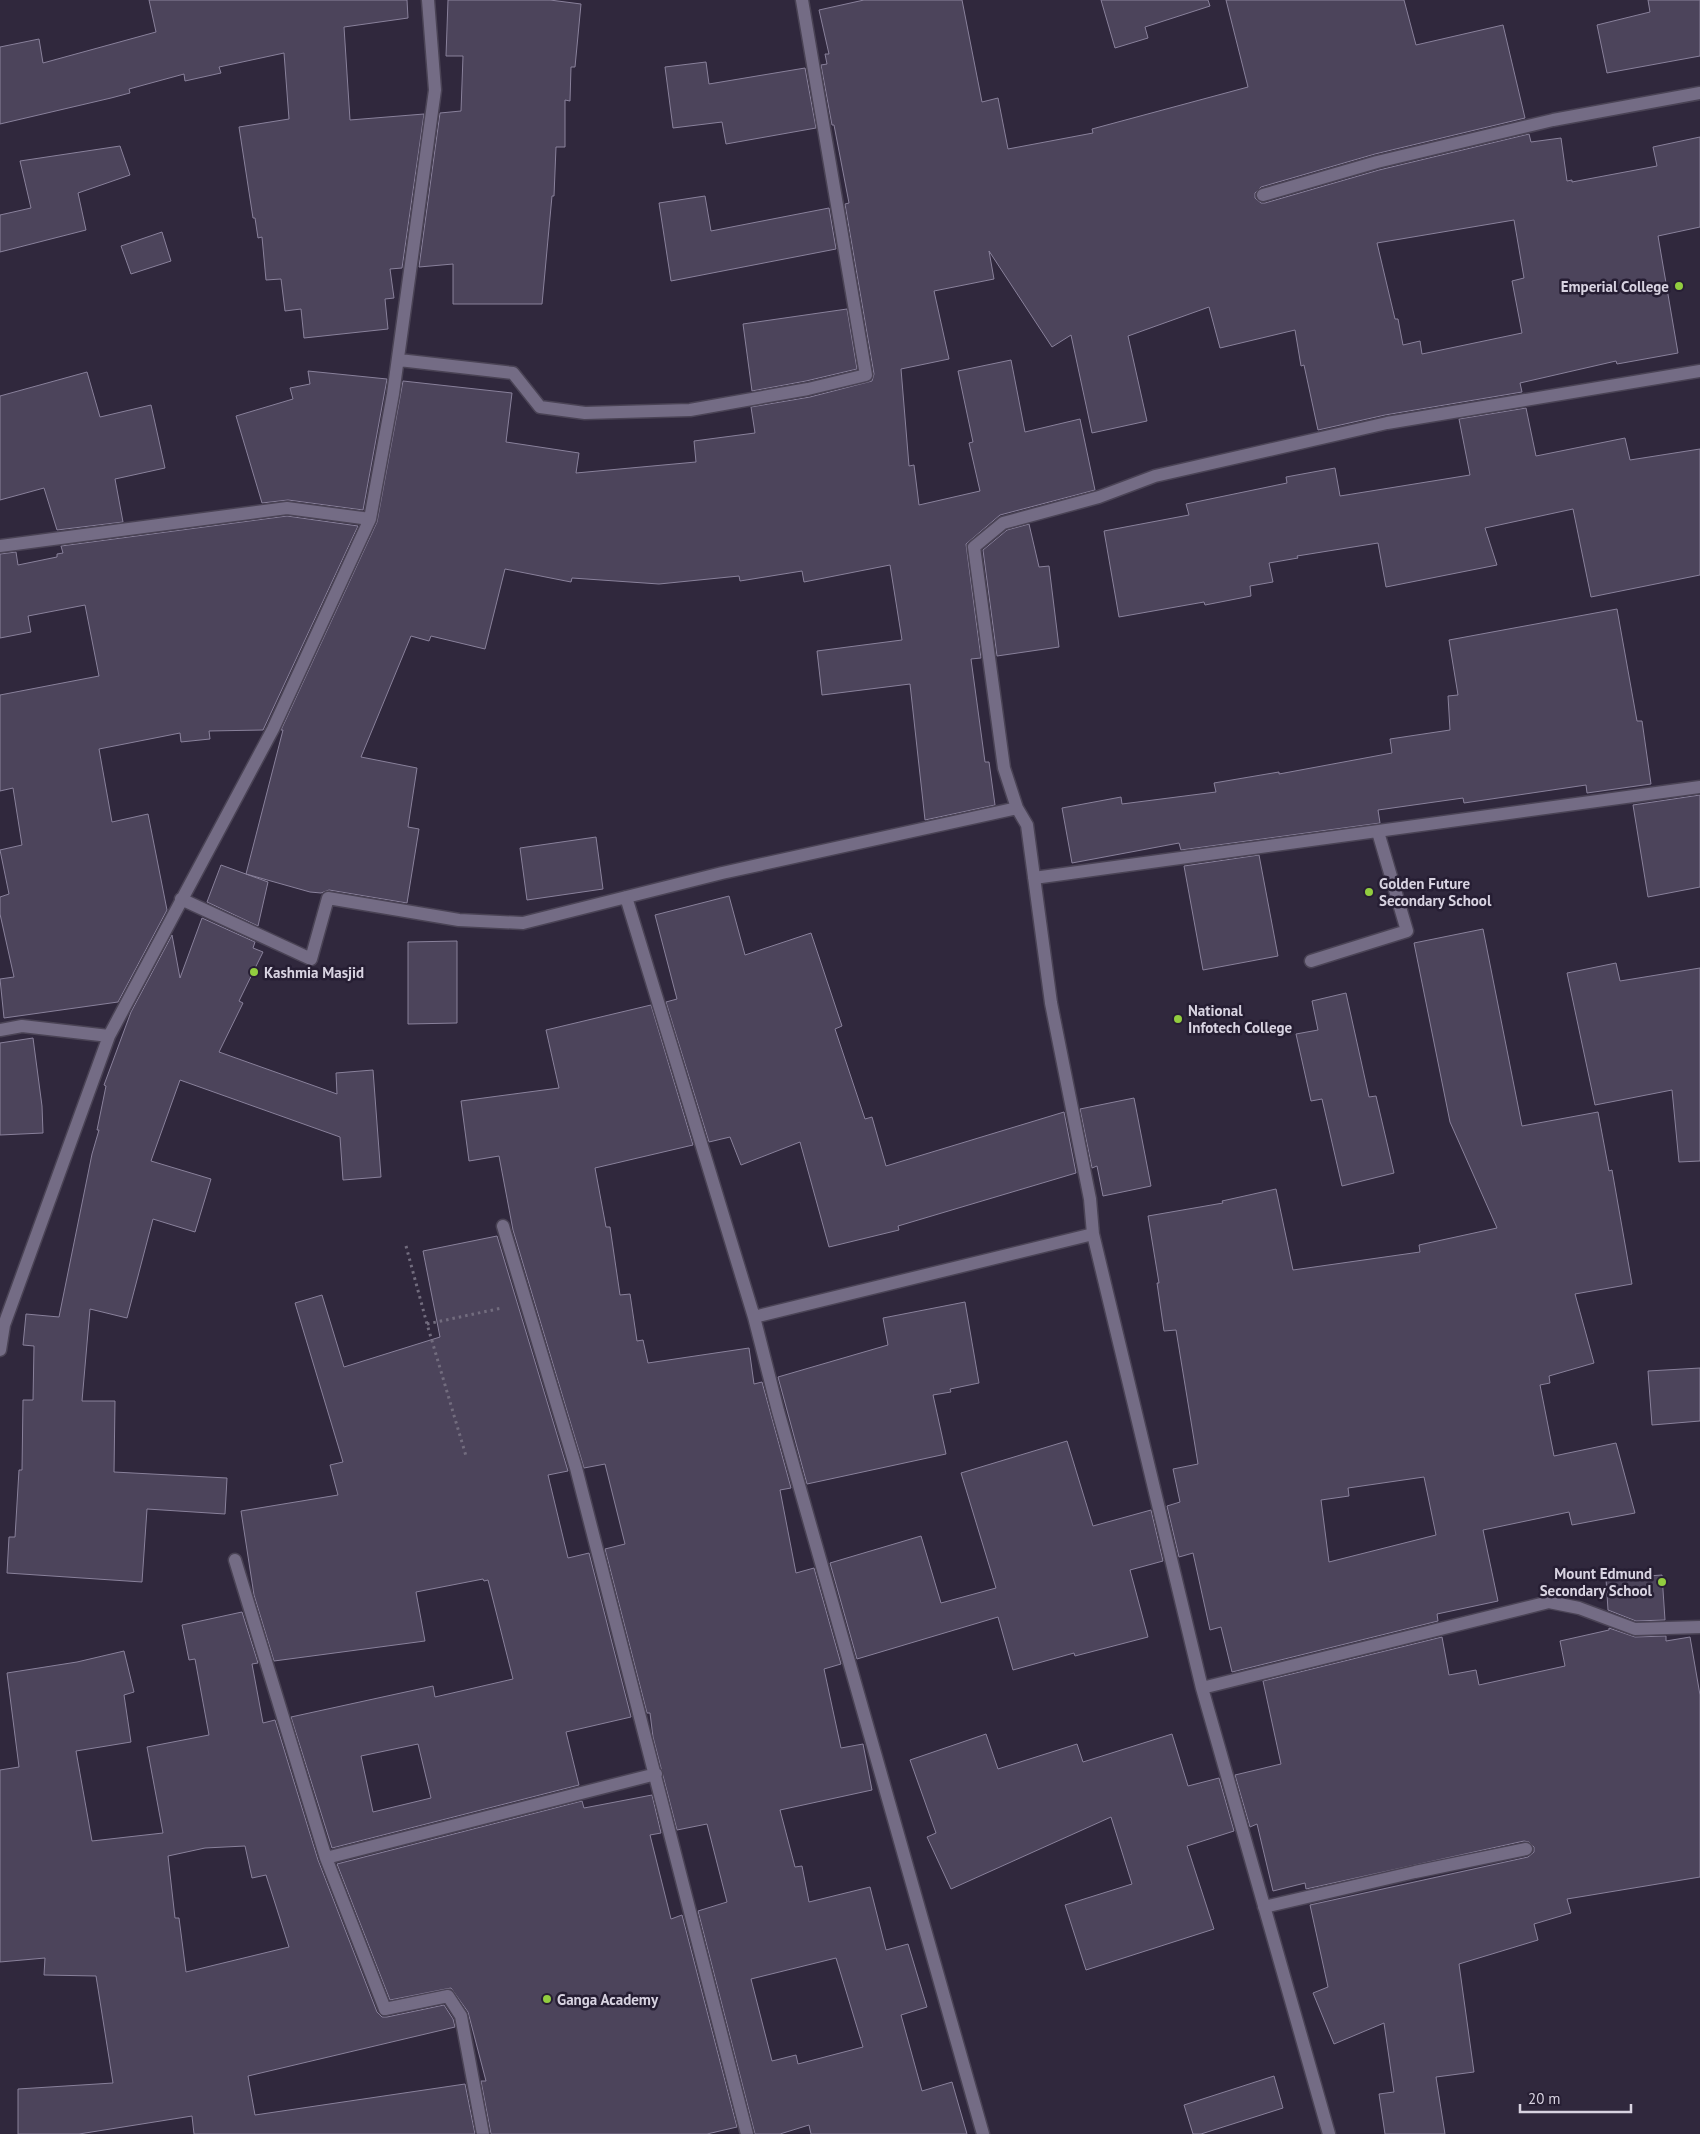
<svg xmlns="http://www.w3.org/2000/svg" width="1700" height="2134" font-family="'PT Sans',sans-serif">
<rect width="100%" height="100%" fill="#30283d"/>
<path fill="#4c445b" stroke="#89819b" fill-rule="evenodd" d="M149,0H407L408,18L344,27L350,120L424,114L402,268L390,269L394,298L385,299L388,329L304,338L301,309L285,311L281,279L266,280L262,237L258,238L255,218H253L239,127L289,119L284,53L219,67L221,73L185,81L184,74L129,89L130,93L111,98L0,124V47L39,39L43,63L156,32Z
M448,0H550L581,4L575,67H571L570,101L565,100V147H556L554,196H552L542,304H453V264L419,267L440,113L461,111L463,56H446Z
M864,0H962L982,102L998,98L1008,149L1093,133L1092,129L1248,87L1226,0H1404L1416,45L1503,25L1525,118L1375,154L1261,187L1255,193V198L1261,203H1265L1379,170L1529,134L1531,142L1561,138L1567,181L1572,180V182L1657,166L1653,147L1700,137V227L1658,236L1678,353L1617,364L1616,361L1520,383L1522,392L1385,415L1318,430L1304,365L1301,366L1295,330L1220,348L1209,307L1128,336L1147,421L1092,433L1071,335L1052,347L989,251L994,279L934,291L949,359L901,369L909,466L914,465L919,505L980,491L969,443L973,442L958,371L1011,360L1025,432L1080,419L1095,490L1000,515L966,544L981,658L971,659L985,762H989L995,805L925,820L910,684L822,695L817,651L902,640L890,565L804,582L802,571L740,581L739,576L659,584L572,578L571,582L505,569L485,649L431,636L429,641L411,636L361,757L417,768L408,827L419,829L407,903L329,890L321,893L310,892L246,874L283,730H281L377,522L403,381L512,393L506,442L579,453L576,473L696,462L694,441L755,433L751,407L810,397L872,381L874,374L845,204L849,203L834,125H832L821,65L827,64L825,54H829L819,10ZM1514,220L1524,278L1512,281L1522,333L1422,354L1420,341L1403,345L1398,319H1395L1377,243Z
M1101,0H1208L1210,6L1145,27L1148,38L1115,48Z
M1648,0H1700V56L1607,73L1597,25L1650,12Z
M706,62L709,84L805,68L816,128L726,144L722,122L673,128L665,67Z
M120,146L130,175L78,193L86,230L0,252V215L31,208L20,161Z
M705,196L711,231L829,208L836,249L671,281L659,203Z
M162,232L171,261L131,274L121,246Z
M847,309L857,369L806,381L752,391L743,324Z
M308,371L387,379L363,510L288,500L262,503L236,416L293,399L290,388L310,384Z
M87,372L100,417L151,405L165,468L115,479L123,522L57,530L44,488L0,500V396Z
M1526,408L1536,456L1625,438L1630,460L1700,449V575L1591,597L1573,509L1485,528L1497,565L1386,587L1378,543L1297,556L1298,558L1269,563L1273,582L1250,586L1251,596L1205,605L1204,602L1119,617L1104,531L1189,515L1186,504L1287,483L1286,477L1335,468L1340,496L1470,475L1459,419Z
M287,516L358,526L263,730L209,731L210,739L181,742L180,733L99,749L112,822L148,814L167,910L118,1002L4,1018L0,979L14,977L0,914V897L9,894L0,850L22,845L13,788L0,791V695L99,676L85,605L28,616L31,632L0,638V554L16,552L18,565L57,557V554L63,553L61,546Z
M1029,524L1039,567L1049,566L1059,647L997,656L983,550L1007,530Z
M1617,609L1637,721H1642L1651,784L1587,793L1586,785L1464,803L1463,798L1378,810L1380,823L1181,850L1179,843L1072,863L1062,808L1121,797L1122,804L1216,792L1214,783L1279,772V774L1392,753L1390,739L1450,730L1448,696L1458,695L1449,640Z
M1700,795V887L1648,897L1633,805Z
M596,837L603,889L527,900L520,848Z
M1259,855L1278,956L1203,970L1184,866Z
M221,865L268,882L258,926L207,902Z
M729,896L745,955L811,933L842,1026L835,1029L865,1119L872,1117L886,1166L1064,1112L1076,1173L898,1226L899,1230L829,1247L800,1142L741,1165L730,1137L709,1142L666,1002L677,999L655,915Z
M202,918L255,942L253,948L263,952L239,1001L243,1003L219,1052L337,1094L336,1073L373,1070L381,1177L343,1180L340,1137L180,1080L151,1161L211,1179L195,1232L153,1219L127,1318L90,1309L82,1401H115L114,1472L227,1478L225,1514L147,1509L142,1582L7,1573L9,1537H15L19,1470H22L23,1400H33L34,1346L23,1345L26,1314L59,1317L92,1154L99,1130H97L106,1086L104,1085L131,1012L172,935L180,978Z
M1483,929L1522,1126L1598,1112L1609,1171L1612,1170L1632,1284L1575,1294L1594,1363L1549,1376L1550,1383L1540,1385L1554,1456L1616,1443L1635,1513L1572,1525L1569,1512L1483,1530L1498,1601L1437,1614L1438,1621L1232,1672L1221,1627L1210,1630L1193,1553L1179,1557L1167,1506L1180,1502L1173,1469L1198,1464L1176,1330L1164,1331L1157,1283H1159L1148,1216L1223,1203L1222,1201L1276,1189L1293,1270L1420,1252L1419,1245L1497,1228L1450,1122L1414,943ZM1424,1477L1436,1535L1329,1562L1321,1500L1349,1496L1348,1488Z
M457,941V1023L408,1024V942Z
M1616,963L1620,981L1700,968V1161L1679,1162L1672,1090L1595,1105L1567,973Z
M1346,993L1369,1097L1376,1096L1394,1173L1342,1186L1322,1099L1311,1101L1296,1034L1318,1030L1312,1001Z
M651,1005L693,1145L595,1168L606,1227H610L620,1295L630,1294L637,1341L643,1340L648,1363L749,1348L754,1384L762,1382L791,1488L780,1490L796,1573L814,1568L841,1664L824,1669L841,1748L863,1744L872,1790L780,1810L795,1867L802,1866L809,1902L870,1887L886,1950L908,1944L927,2007L901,2015L922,2091L952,2082L967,2134H811L809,2125L780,2134H755L698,1911L727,1902L707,1824L677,1830L653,1737L650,1713H647L605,1549L625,1544L605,1464L584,1468L513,1230L499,1156L469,1161L461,1101L559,1088L546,1030ZM836,1958L863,2047L798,2064L796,2055L772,2061L751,1979Z
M33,1038L42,1106L43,1133L0,1135V1043Z
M1134,1098L1151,1186L1103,1196L1097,1166L1092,1168L1080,1109Z
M497,1236L568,1471L548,1475L568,1558L589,1553L631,1717L566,1732L579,1785L332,1848L291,1717L433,1686L435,1697L513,1679L488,1580L484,1581L483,1579L416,1592L425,1641L274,1661L254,1595L241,1511L338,1495L330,1465L343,1462L295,1303L322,1295L344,1367L440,1337L423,1251ZM418,1744L431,1798L373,1812L361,1756Z
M965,1302L979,1383L950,1389L951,1392L933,1395L946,1454L807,1484L778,1377L888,1345L883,1318Z
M1700,1368V1421L1652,1425L1648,1371Z
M1067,1441L1093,1526L1151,1510L1163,1561L1130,1570L1148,1637L1075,1656L1074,1653L1013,1670L998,1617L857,1659L830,1563L921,1536L941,1603L996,1588L961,1473Z
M1662,1575L1665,1620L1636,1621L1608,1610L1606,1579Z
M242,1612L258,1663L252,1664L263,1723L275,1720L318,1860L377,2012L382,2017H387L444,2005L453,2019L455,2027L248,2076L255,2115L465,2084L475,2134H194L192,2116L79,2134H18V2089L113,2083L96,1976L44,1975L45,1958L0,1962V1770L19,1767L7,1673L77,1662L124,1651L134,1692L124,1695L131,1742L76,1751L92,1841L163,1833L147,1747L209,1735L195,1659L189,1660L182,1625ZM245,1846L252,1878L266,1875L289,1947L186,1972L179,1918H175L168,1856L205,1848Z
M1609,1628L1635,1637L1666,1636V1641L1690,1637L1700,1695V1877L1567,1899L1571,1913L1534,1924L1538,1940L1459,1964L1474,2072L1436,2077L1445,2134H1385L1379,2094L1394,2092L1384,2023L1334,2044L1313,1993L1328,1987L1310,1905L1528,1857L1534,1852V1847L1529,1842L1524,1841L1306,1889L1305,1883L1273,1891L1257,1824L1250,1827L1235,1775L1281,1764L1263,1681L1442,1637L1449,1675L1476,1670L1479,1685L1565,1666L1560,1641L1609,1630Z
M986,1734L998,1769L1077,1744L1083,1762L1172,1734L1188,1786L1219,1778L1234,1831L1187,1846L1214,1929L1086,1970L1065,1905L1132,1884L1111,1817L951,1889L927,1837L936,1833L910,1760Z
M652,1795L661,1833L650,1835L671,1919L682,1915L737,2127L707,2134H491L481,2081H486L468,2012L451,1988L390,2000L337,1864L582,1801L584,1808Z
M1274,2076L1283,2108L1201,2134H1193L1184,2105Z"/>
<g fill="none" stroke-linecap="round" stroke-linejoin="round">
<g stroke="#4a4355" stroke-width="15">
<path id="minor" d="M1263,195L1377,162L1553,120L1700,93
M399,360L513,373L540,407L585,413L690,410L808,389L866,375L802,0
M0,546L287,508L370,519
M1034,878L1700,787
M626,897L754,1317
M181,899L311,959L328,898L459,920L523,923L722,873L1017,808
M1311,961L1407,931L1378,832
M0,1030L22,1026L109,1036
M503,1226L576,1468L747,2134
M0,1350L4,1325L109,1036L273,729L370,519L393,394L435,90L428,0
M235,1560L326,1858L385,2009L448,1996L461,2016L483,2134
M1202,1688L1549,1602L1579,1608L1635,1629L1700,1627
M326,1858L656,1774
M1264,1907L1415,1872L1526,1849
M983,2134L778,1411L754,1317L1093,1234
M1329,2134L1202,1688L1093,1234L1090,1199L1051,1003L1027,825L1017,808L1004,768L974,547L1003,523L1099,497L1155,476L1387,423L1700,371"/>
</g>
<path stroke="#726c7e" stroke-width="3" stroke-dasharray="2.5 4" stroke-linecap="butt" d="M406,1246L427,1324L466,1456
M427,1324L502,1308"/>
<use href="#minor" stroke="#746c85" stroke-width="12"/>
</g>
<g fill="#92cd3f" stroke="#261e33" stroke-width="2">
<circle cx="1679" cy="286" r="5"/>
<circle cx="1369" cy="892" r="5"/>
<circle cx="254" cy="972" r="5"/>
<circle cx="1178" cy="1019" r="5"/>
<circle cx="1662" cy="1582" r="5"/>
<circle cx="547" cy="1999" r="5"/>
</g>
<g text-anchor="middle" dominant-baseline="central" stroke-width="5" stroke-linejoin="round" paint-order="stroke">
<g font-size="15" font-weight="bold" fill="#d8d3e1" stroke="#261e33" text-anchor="start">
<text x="1669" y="286" text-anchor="end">Emperial College</text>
<text x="1379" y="883">Golden Future<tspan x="1379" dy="17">Secondary School</tspan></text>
<text x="264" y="972">Kashmia Masjid</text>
<text x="1188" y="1010">National<tspan x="1188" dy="17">Infotech College</tspan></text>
<text x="1652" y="1573" text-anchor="end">Mount Edmund<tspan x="1652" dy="17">Secondary School</tspan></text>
<text x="557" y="1999">Ganga Academy</text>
</g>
</g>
<path d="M1520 2104v8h111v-8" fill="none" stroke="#d8d3e1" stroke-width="2.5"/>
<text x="1528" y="2104" font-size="15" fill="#d8d3e1" stroke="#261e33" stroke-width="4" paint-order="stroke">20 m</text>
</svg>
